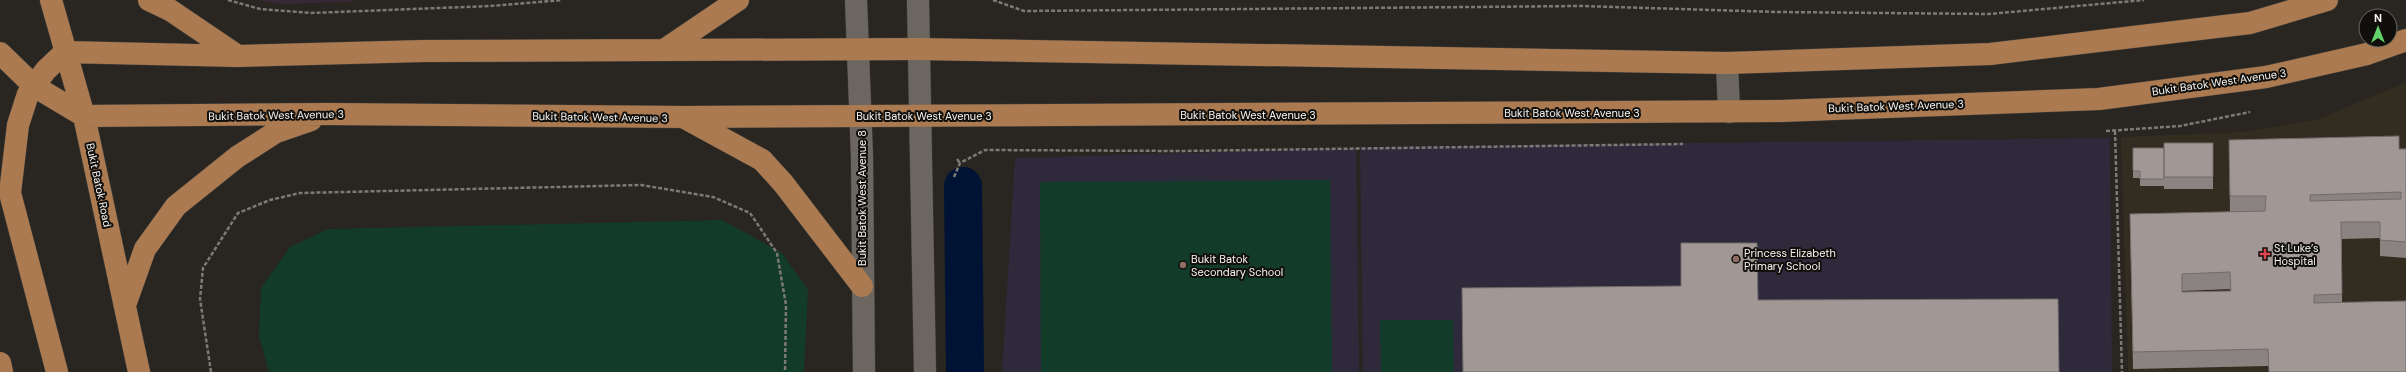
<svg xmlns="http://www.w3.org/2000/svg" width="2406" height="372" font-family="'DM Sans',sans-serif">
<rect width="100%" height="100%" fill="#292520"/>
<path fill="#362834" d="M257,0H351V2L280,4Z"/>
<path fill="#332c21" d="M2406,82V372H2128L2121,137L2244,132L2319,119Z"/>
<path fill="#2e2a3b" d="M2110,138L2112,372H1363L1360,147Z
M1356,148L1359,372H1002L1015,158Z"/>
<path fill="#123b29" d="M1330,180L1332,372H1041L1040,182Z
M722,220L782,253L808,290L804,372H269L259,336L261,288L290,247L328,229Z
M1380,320H1453L1454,372H1381Z"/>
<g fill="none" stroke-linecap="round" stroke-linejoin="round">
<path stroke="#001335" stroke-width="38" d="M963,186L965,372"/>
<g stroke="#44413d" stroke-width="23">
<path id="minor" d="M856,0L862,157L864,372
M918,0L925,372
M1727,63L1729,112"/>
</g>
<g stroke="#44413d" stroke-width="23">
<path id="major" d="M51,0L84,116L139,372
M149,0L170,10L238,56
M664,50L738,0
M65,52L238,56L424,51L918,49L1727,63L1990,54L2250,23L2327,0
M0,53L34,86L84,116
M84,116L328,114L684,117L1781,111L2099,99L2266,77L2367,54L2406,40
M685,118L762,160L783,183L862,286
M125,305L145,249L176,206L237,157L276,132L311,120
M0,363L2,372
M57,372L10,193L18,125L28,94L46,70L65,52"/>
</g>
<path stroke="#7d7a75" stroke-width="2.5" stroke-dasharray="4 2" stroke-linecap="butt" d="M228,0L260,9L311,13L490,6L562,0
M993,0L1024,11L1581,6L1778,12L1989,14L2144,0
M2106,131L2180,126L2250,112
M2115,131L2122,372
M957,159L960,163
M954,177L960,163L985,150L1181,151L1683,144
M211,372L200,299L203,268L238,213L270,200L300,193L641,185L713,197L750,213L777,253L786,305L785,372"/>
<use href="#minor" stroke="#6b6660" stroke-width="22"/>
<use href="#major" stroke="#ab7a50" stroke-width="22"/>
</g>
<path fill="#8a8381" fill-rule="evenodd" d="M2229,140L2406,149V258L2380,256V238L2342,239V303L2268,366L2133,369L2130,214L2230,212ZM2230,289V291L2182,292V291Z
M2213,143V189H2164V186H2140V178H2133V148H2164Z"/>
<path fill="#a19896" stroke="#716a69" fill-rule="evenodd" d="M2399,136V149H2406V242L2380,240V222H2341L2342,294L2314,295V303L2406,301V372H2269L2268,349L2133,352L2130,214L2265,211L2266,196H2230L2229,140ZM2401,192V199L2310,201V195ZM2230,272L2231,291L2182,292V274Z
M2164,143H2213V177H2164Z
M2133,148H2164V179H2140V171H2133Z
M1681,243H1757L1758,300L2058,299L2059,372H1463L1462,288L1681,286Z"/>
<path fill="#e0444e" stroke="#100f0c" stroke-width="1.5" d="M2263 248h4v4h4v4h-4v4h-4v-4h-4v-4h4z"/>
<g fill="#8d6e63" stroke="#100f0c" stroke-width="1.5">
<circle cx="1736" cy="259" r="4"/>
<circle cx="1183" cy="265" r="4"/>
</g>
<g text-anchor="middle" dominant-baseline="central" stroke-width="4" stroke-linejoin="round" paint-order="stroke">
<g font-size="11" fill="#f7f4f1" stroke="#100f0c">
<text transform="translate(2219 82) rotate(-8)">Bukit Batok West Avenue 3</text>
<text transform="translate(1896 106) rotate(-2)">Bukit Batok West Avenue 3</text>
<text x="1572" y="113">Bukit Batok West Avenue 3</text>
<text transform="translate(276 115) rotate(-1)">Bukit Batok West Avenue 3</text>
<text x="1248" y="115">Bukit Batok West Avenue 3</text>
<text x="924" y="116">Bukit Batok West Avenue 3</text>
<text transform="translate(600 117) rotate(1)">Bukit Batok West Avenue 3</text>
<text transform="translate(99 185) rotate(78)">Bukit Batok Road</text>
<text transform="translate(862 198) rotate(-90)">Bukit Batok West Avenue 8</text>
</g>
<g font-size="11" fill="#f7f4f1" stroke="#100f0c" text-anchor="start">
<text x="2274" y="248">St Luke’s<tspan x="2274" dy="13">Hospital</tspan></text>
<text x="1744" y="253">Princess Elizabeth<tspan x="1744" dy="13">Primary School</tspan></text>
<text x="1191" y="259">Bukit Batok<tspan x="1191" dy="13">Secondary School</tspan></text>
</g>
</g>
<g transform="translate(2378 28)"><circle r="19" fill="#100f0c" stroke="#6c6b68"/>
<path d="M0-3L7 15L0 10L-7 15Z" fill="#63d469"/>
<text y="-6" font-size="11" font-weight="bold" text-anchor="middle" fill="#f7f4f1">N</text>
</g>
</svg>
